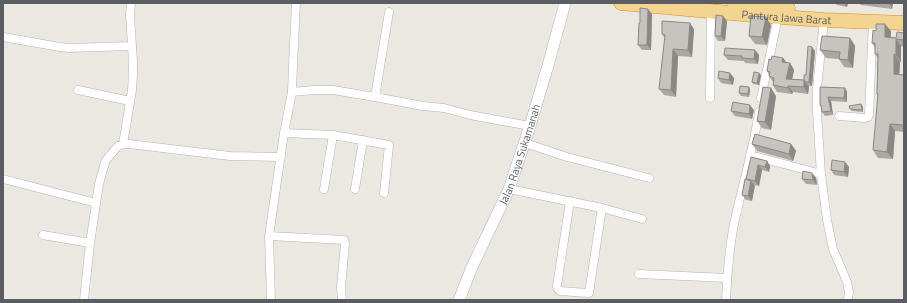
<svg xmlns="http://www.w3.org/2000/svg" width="907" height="303" font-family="'Titillium Web',sans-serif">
<rect width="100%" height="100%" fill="#ebe8e1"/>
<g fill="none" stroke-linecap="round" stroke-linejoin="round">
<g stroke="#b2b4b8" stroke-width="9">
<path id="street" d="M824,20L817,88V112L821,174L827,220L833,249L847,282L849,292L848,300
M3,37L60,47L69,48L132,46
M78,90L130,101
M292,92L314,90H333L375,97L423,106L444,108L470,115L530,126
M375,97L389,12
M710,98L711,11
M761,98L778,17
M839,116L865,118L868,117L869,115L873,21
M284,133L333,135L389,145L384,193
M525,143L567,157L649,178
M123,144L132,90L133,75V62L130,14L131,3
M750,155L821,174
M3,179L96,203
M324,189L333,135
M355,189L363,140
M509,189L602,208L642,219
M570,201L557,286L558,289L560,291L587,293H589L602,208
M43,235L90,243
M269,236L344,240L345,244L341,287L342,300
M639,274L727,278
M84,300L90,243L99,184L104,166L106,160L118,146L123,144H129L230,156L281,157
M271,300L269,236L284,133L292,92L293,65L296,3
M726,300C727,277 729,253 733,229C741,190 753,151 759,112"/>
</g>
<g stroke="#b1b4b8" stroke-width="12">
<g id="secondary">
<path id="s1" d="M459,300L472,267L509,189L530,126L549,62L565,3"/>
</g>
</g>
<g stroke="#d88f14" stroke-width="15">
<g id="highway">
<path id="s2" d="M621,3L753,15L824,20L904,23"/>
<path d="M734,3L788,8"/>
</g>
</g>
<use href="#street" stroke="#fff" stroke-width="8"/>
<use href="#secondary" stroke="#fff" stroke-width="11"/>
<use href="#highway" stroke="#f3d491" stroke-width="14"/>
</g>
<path fill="#aba8a3" d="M835,3H848L847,7L837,5Z
M859,3H893L892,9L861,5Z
M652,14L651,50H642L638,45L640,23Z
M727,21L725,41H718L715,36Z
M771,25L767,45L755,44L749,36Z
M694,29L692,57L678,56L676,97L664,95L659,89L665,39L662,34Z
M876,31H891V37L896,38L904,33V47L901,46V62H900L899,75H904V132L895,131L893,159L878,158L873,150L878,96L877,94L878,58L875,54V48L872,43Z
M850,38L855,46L853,68L844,67L839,59L826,58L820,50Z
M755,50L759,55L758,64L745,63L744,61L728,60L724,55Z
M815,51L812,86H809L808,94L793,92L792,94L777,92L773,85V82L769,76V75L767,71L771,60L783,58L787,63H790L794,70L792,79L804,80Z
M761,75L759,85L753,84L752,82Z
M718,78H734L733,85L721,83Z
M749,87L750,90L749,97L741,96L739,93Z
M820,87L845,88L847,92V102L831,101L833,115L825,116L822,112L821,107L820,105Z
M776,96L771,130L762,128L757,121Z
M861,104L863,107V112L852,111L850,109Z
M754,110L752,119L735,116L731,111Z
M752,144H791L796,151L793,161L757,151Z
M751,157L767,161L770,166L769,172L762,170L759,186L754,185L752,201L746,200L742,195L746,180Z
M845,162L849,167L848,177L834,175L831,170Z
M812,173L816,178L817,185L806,184L802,179Z"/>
<path fill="#8b8885" d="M844,3H848L847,7Z
M889,3H893L892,9Z
M648,9L652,14L651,50L647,45Z
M723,16L727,21L725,41L721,36Z
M766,17L771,25L767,45L762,37Z
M690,23L694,29L692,57L688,50Z
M885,24L891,31L890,45L885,37Z
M850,38L855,46L853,68L848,60Z
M896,39L901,46V62L896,55Z
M812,47L815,51L812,86L809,82Z
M673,49L678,56L676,97L671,90Z
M755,50L759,55L758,64L754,59Z
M894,54L900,62L899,82L894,74Z
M783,58L788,65L782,62Z
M790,63L794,70L791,85L786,79Z
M730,73L734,78L733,85L729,80Z
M759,73L761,75L759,85L757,83Z
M804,80L809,87L808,94L804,87Z
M788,86L793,92L792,94L788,88Z
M749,87L750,90L749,97L748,94Z
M771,88L776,96L771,130L765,122Z
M845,88L847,92V102L844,98Z
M828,97L831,101L833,115L831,111Z
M861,104L863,107V112L862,110Z
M750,105L754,110L752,119L749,114Z
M890,124L895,131L893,159L887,152Z
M791,144L796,151L793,161L789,154Z
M767,161L770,166L769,172L765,167Z
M845,162L849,167L848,177L844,172Z
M758,165L762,170L759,186L755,181Z
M812,173L816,178L817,185L813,180Z
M751,181L755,186L752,201L748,196Z"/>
<path fill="#c7c3be" stroke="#8b8885" d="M640,8L648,9L647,45H638L639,23H640Z
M716,15L723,16L721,36H715Z
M751,16L766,17L762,37L749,36Z
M662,21L690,23L688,50L673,49L671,90L659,89L665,35L662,34Z
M876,24H885V37L896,38L897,32L904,33V40L896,39V55L894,54V74L904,75V125L890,124L887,152L873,150L878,94H877L878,54H875V43H872L873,30L876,31Z
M822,36L850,38L848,60L839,59L840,52L820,50Z
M808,46L812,47L809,82H806L804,80V75H806Z
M725,48L755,50L754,59L742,58V56L724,55Z
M772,56L783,58L782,62L790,63L786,79L804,80V87L788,86V88L773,85L774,78L769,76L770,72L767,71L769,59L771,60Z
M719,71L730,73L729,80L718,78Z
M754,72L759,73L757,83L752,82Z
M740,86L749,87L748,94L739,93Z
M763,87L771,88L765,122L757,121Z
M820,87L845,88L844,98L828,97L831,111L822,112L821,105H820Z
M733,102L750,105L749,114L731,111Z
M861,104L862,110L850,109L849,106Z
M755,134L791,144L789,154L752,144Z
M751,157L767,161L765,167L758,165L755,181L746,179Z
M832,160L845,162L844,172L831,170Z
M803,171L812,173L813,180L802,179Z
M745,179L751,181L748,196L742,195Z"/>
<g text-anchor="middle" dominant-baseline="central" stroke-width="4" stroke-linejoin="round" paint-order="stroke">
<g font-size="11" fill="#5a5d61" stroke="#fff">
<text stroke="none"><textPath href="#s2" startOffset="166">Pantura Jawa Barat</textPath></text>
<text stroke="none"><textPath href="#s1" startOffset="158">Jalan Raya Sukamanah</textPath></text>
</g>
</g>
<rect width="907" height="303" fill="none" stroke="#5a5d61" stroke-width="8"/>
</svg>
